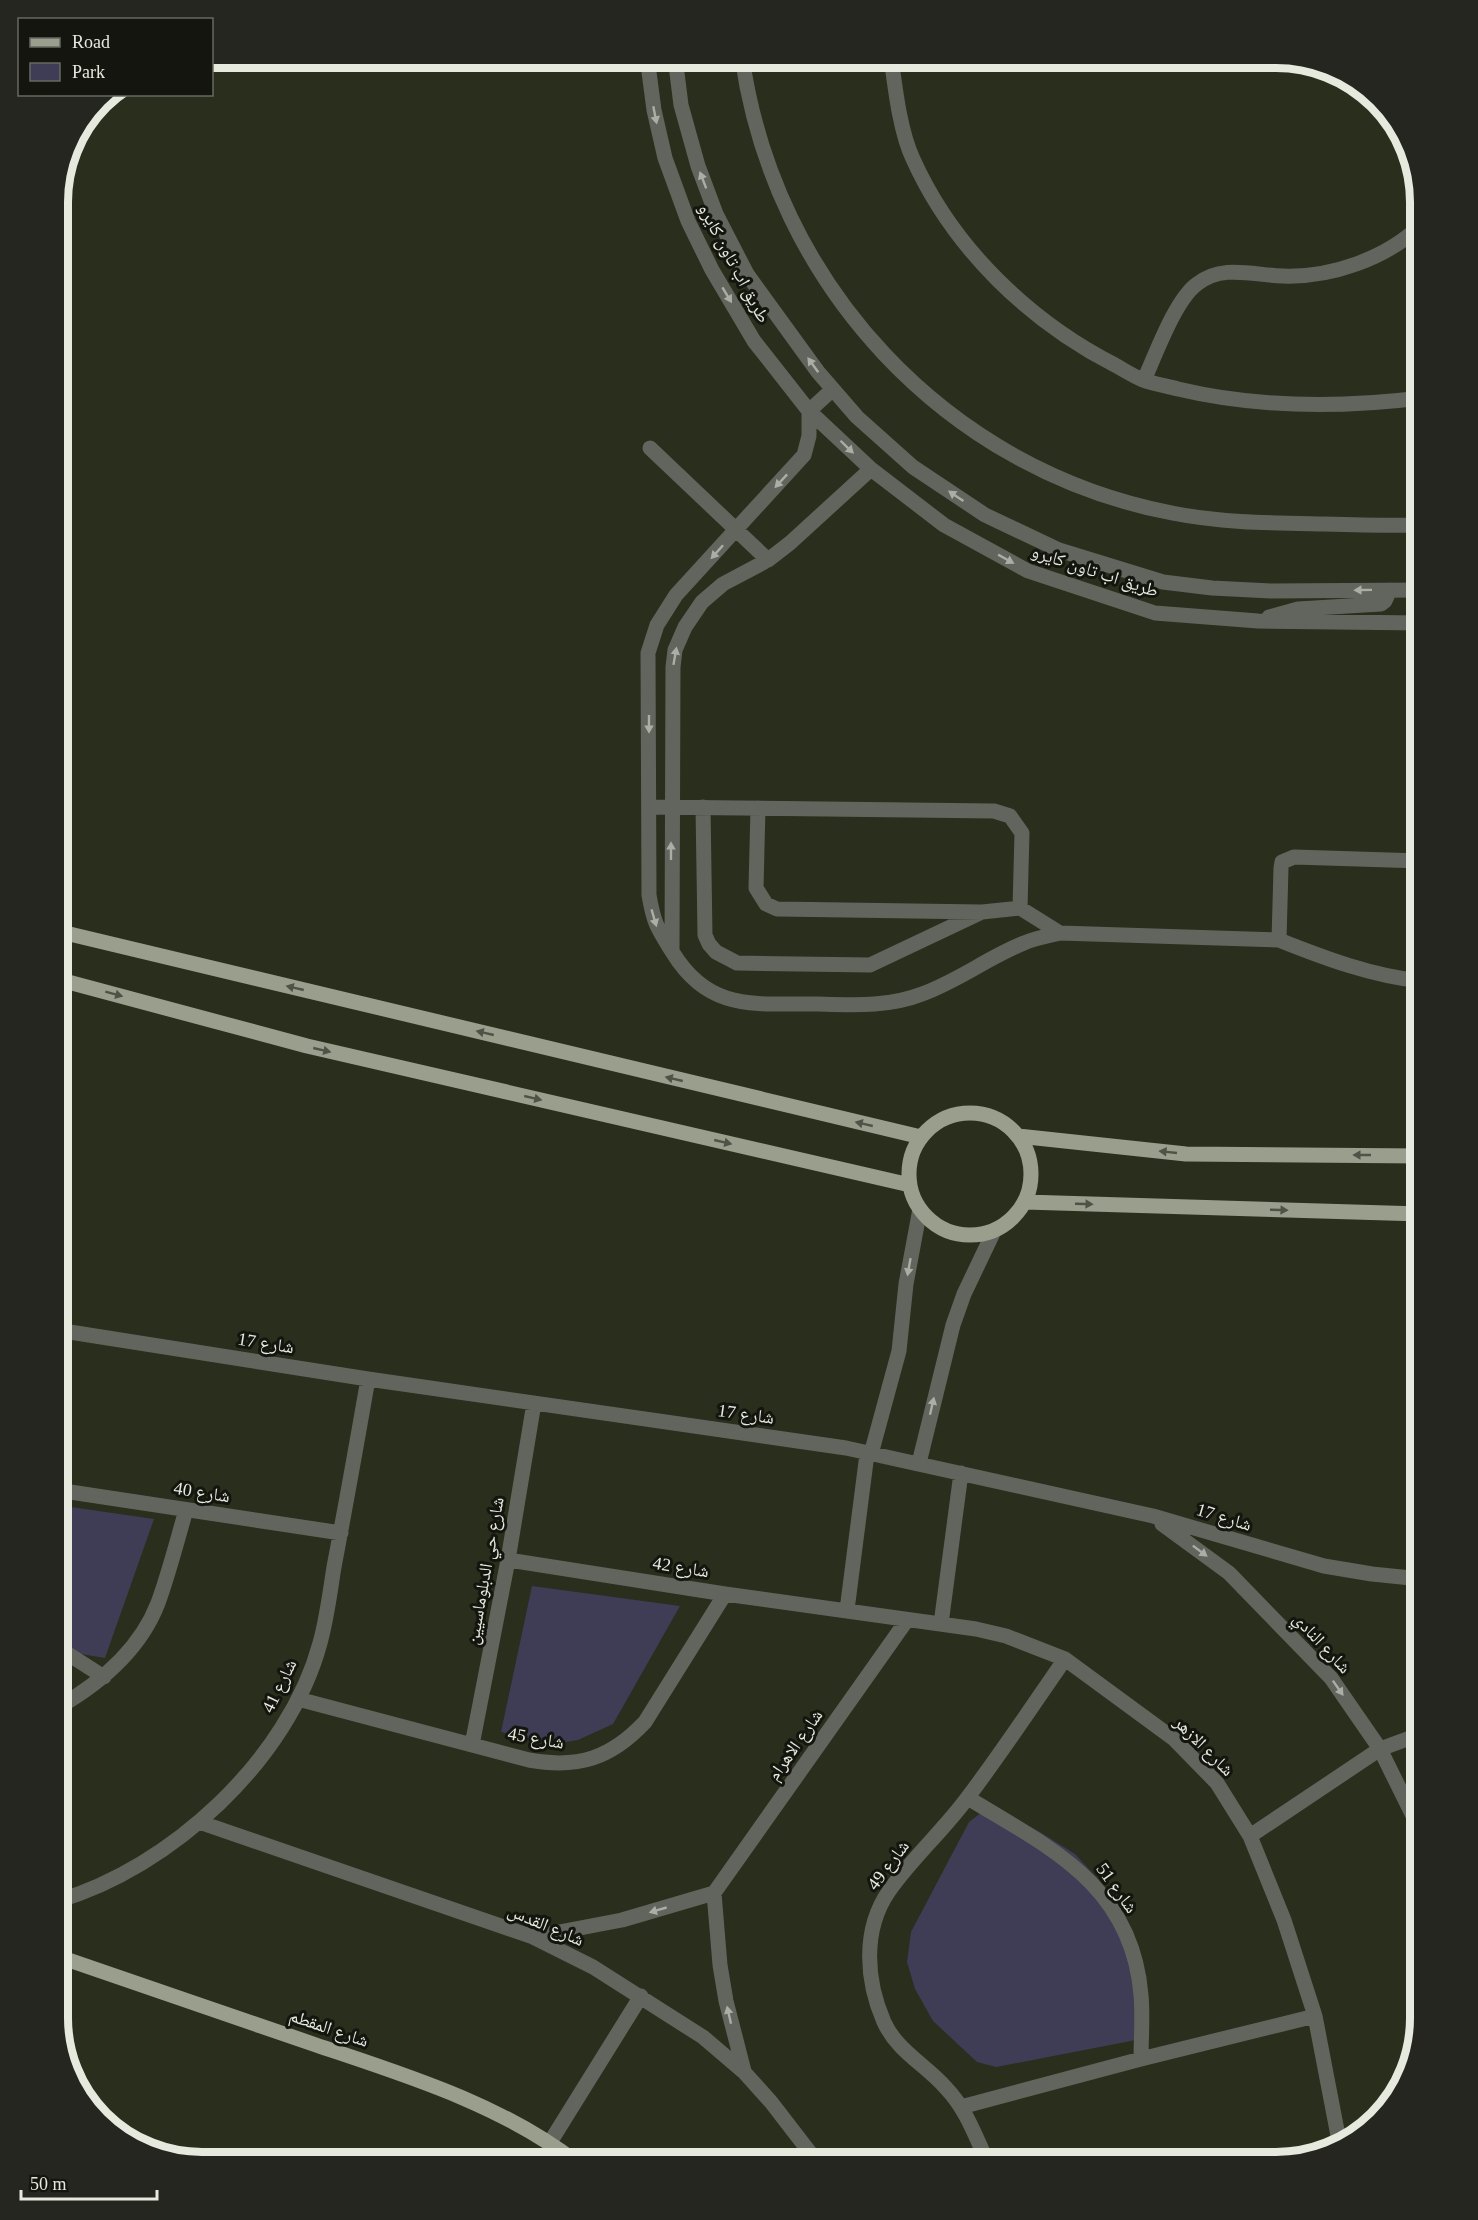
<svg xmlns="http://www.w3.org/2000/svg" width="1478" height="2220" font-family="'Times New Roman','Noto Naskh Arabic',serif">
<rect width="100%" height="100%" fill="#292e1d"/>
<path fill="#3f3c56" d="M57,1505L154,1519L105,1658L75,1653L57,1640Z
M532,1586L680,1606L613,1724L578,1740L553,1744L501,1732Z
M999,1811L1040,1832L1075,1854L1099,1880L1125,1934L1141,2039L996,2067L977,2062L933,2021L915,1989L907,1962L911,1932L969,1822L982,1812Z"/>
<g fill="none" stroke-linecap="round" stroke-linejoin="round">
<path stroke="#62655d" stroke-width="15" d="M647,57L654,110L665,158L688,221L712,270L754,341L809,411L871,469L944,525L1028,571L1155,613L1258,621L1421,623
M675,57L681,105L698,166L716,214L747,274L818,372L857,417L913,467L985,515L1059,550L1163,582L1212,588L1271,591L1421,590
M742,57C774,284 946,470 1172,513C1222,523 1273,523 1324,524C1356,525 1389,526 1421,525
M891,57C895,87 900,132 913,159C953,248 1029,321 1115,365C1124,370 1133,376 1143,380C1154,384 1167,386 1178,389C1258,408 1340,408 1421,398
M1144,380C1156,354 1175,300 1197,284C1222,264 1253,275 1282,276C1330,278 1386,259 1421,225
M833,389L809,411V436L804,455L676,595L657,625L648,653L649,895C654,925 658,929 673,953C710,1013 757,1003 818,1004C854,1005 889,1007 922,994C958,981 989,957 1024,943C1035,938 1048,936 1060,933L1279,940C1324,958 1372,976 1421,981
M650,448L768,560
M1269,617L1298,609L1381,604L1385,601L1390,590
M649,807L994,811L1010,816L1022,833L1020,908
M703,807L705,935L709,944L716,952L737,963L870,965L982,912
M758,808L756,888L766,904L777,909L982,912L1020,908L1060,933
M1279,940L1281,868L1282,862L1294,857L1421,861
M672,951L673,667L675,650L685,627L702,602L723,584L768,560L790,543L871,469
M57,1330L368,1379L846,1448L1153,1516L1324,1566L1372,1574L1421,1579
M871,1454L899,1351L906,1284L920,1209
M919,1463L953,1325L964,1294L994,1231
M57,1490L341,1533
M1162,1524L1229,1573L1331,1678L1380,1749L1421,1832
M508,1560L725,1594L976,1629L1006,1636L1065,1659L1174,1739L1217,1783L1250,1836L1284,1920L1315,2016L1340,2146
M847,1610L867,1454
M941,1624L961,1473
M57,1647L104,1677
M298,1699L529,1760C579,1769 611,1758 645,1722L725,1594
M57,1708C99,1684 140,1650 158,1603C169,1573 177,1541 186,1510
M472,1745L508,1560L534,1403
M968,1798C1050,1848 1132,1885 1141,1995C1143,2016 1141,2038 1141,2059
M199,1822L533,1937L593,1967L703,2037L744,2072L771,2102L818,2163
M1250,1836L1380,1749L1421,1734
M57,1901C171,1868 289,1759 320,1643C327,1618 330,1592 334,1567C346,1504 357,1442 368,1379
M533,1937L622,1920L714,1893
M744,2071L726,2001L720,1965L714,1893L907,1620
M961,2107L1141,2059L1315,2016
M549,2144L641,1996
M988,2163C975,2136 967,2110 946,2088C926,2065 897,2051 884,2022C866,1981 862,1930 889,1891C912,1858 944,1830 968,1797C1002,1752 1033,1705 1065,1659"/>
<path stroke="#999e8d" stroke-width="15" d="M57,931L921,1137
M57,979L307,1046L910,1185
M909 1174a61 61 0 1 1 122 0a61 61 0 1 1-122 0Z
M1018,1136L1186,1154L1421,1156
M1025,1202L1421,1214
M57,1956C143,1986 230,2015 316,2045C405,2075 501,2104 577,2163"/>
</g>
<defs><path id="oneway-solid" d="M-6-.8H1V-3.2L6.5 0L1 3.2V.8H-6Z" transform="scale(1.5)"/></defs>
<g fill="#abaea4">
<use href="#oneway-solid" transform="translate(655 115) rotate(79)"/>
<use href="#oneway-solid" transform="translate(703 180) rotate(-111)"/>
<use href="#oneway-solid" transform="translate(727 295) rotate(59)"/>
<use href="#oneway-solid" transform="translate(813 365) rotate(-126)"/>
<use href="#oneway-solid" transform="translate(847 447) rotate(44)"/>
<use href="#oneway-solid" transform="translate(781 481) rotate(133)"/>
<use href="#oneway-solid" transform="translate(956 496) rotate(-146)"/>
<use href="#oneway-solid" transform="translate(717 552) rotate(132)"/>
<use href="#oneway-solid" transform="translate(1006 559) rotate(29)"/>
<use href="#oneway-solid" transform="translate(1363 590) rotate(179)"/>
<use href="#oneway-solid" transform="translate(675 656) rotate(-80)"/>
<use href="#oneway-solid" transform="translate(649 724) rotate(90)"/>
<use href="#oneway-solid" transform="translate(671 851) rotate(-90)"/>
<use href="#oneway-solid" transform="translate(654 918) rotate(74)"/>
<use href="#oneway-solid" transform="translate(909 1267) rotate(100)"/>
<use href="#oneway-solid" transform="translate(932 1406) rotate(-77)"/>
<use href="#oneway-solid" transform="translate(1200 1551) rotate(37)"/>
<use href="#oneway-solid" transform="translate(1338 1688) rotate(55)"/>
<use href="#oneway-solid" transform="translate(658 1910) rotate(164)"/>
<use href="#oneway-solid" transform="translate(729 2015) rotate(-103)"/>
</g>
<g fill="#4f5347">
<use href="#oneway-solid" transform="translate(295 988) rotate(-167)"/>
<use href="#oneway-solid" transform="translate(114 994) rotate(15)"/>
<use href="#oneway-solid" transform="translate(485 1033) rotate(-167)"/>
<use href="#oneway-solid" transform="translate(322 1050) rotate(13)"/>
<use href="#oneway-solid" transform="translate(674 1079) rotate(-167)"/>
<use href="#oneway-solid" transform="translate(533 1098) rotate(13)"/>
<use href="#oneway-solid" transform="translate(864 1124) rotate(-167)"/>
<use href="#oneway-solid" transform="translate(723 1142) rotate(13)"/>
<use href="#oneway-solid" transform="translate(1168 1152) rotate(-174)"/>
<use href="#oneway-solid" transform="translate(1362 1155) rotate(-180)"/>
<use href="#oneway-solid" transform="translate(1084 1204) rotate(2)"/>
<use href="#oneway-solid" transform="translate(1279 1210) rotate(2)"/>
</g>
<g text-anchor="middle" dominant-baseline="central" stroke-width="6" stroke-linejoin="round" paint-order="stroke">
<g font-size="18" fill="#e6e9de" stroke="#13150e">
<text transform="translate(734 263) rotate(62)">طريق اب تاون كايرو</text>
<text transform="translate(1095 571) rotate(18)">طريق اب تاون كايرو</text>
<text transform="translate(266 1343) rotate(9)">شارع 17</text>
<text transform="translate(746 1414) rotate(8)">شارع 17</text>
<text transform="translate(202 1492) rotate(9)">شارع 40</text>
<text transform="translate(1224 1517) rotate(17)">شارع 17</text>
<text transform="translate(681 1567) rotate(9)">شارع 42</text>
<text transform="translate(485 1571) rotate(-80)">شارع حي الدبلوماسيين</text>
<text transform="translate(1322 1643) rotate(47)">شارع النادي</text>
<text transform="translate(279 1686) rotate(-64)">شارع 41</text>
<text transform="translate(536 1738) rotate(10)">شارع 45</text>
<text transform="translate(795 1745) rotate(-55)">شارع الاهرام</text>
<text transform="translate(1204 1746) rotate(45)">شارع الازهر</text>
<text transform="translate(888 1865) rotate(-53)">شارع 49</text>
<text transform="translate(1117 1888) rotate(54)">شارع 51</text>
<text transform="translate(546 1925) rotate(23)">شارع القدس</text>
<text transform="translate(329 2028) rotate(19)">شارع المقطم</text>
</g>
</g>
<path d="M0 0H1478V2220H0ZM202 68H1276A134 134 0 0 1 1410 202V2018A134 134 0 0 1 1276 2152H202A134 134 0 0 1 68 2018V202A134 134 0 0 1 202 68Z" fill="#24261f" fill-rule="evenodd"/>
<path fill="none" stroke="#e6e9de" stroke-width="8" d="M202 68H1276A134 134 0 0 1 1410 202V2018A134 134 0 0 1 1276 2152H202A134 134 0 0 1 68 2018V202A134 134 0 0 1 202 68Z"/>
<rect x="18" y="18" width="195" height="78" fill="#13150e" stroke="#676a61" stroke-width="1.5"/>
<rect x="30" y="38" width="30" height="9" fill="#999e8d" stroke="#676a61" stroke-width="1.5"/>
<text x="72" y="48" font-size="18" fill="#e6e9de">Road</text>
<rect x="30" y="63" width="30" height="18" fill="#3f3c56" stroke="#676a61" stroke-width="1.5"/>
<text x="72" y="78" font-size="18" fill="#e6e9de">Park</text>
<path d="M21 2190v9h136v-9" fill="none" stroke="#e6e9de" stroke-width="3"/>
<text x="30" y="2190" font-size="18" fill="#e6e9de" stroke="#13150e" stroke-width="4.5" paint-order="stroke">50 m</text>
</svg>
